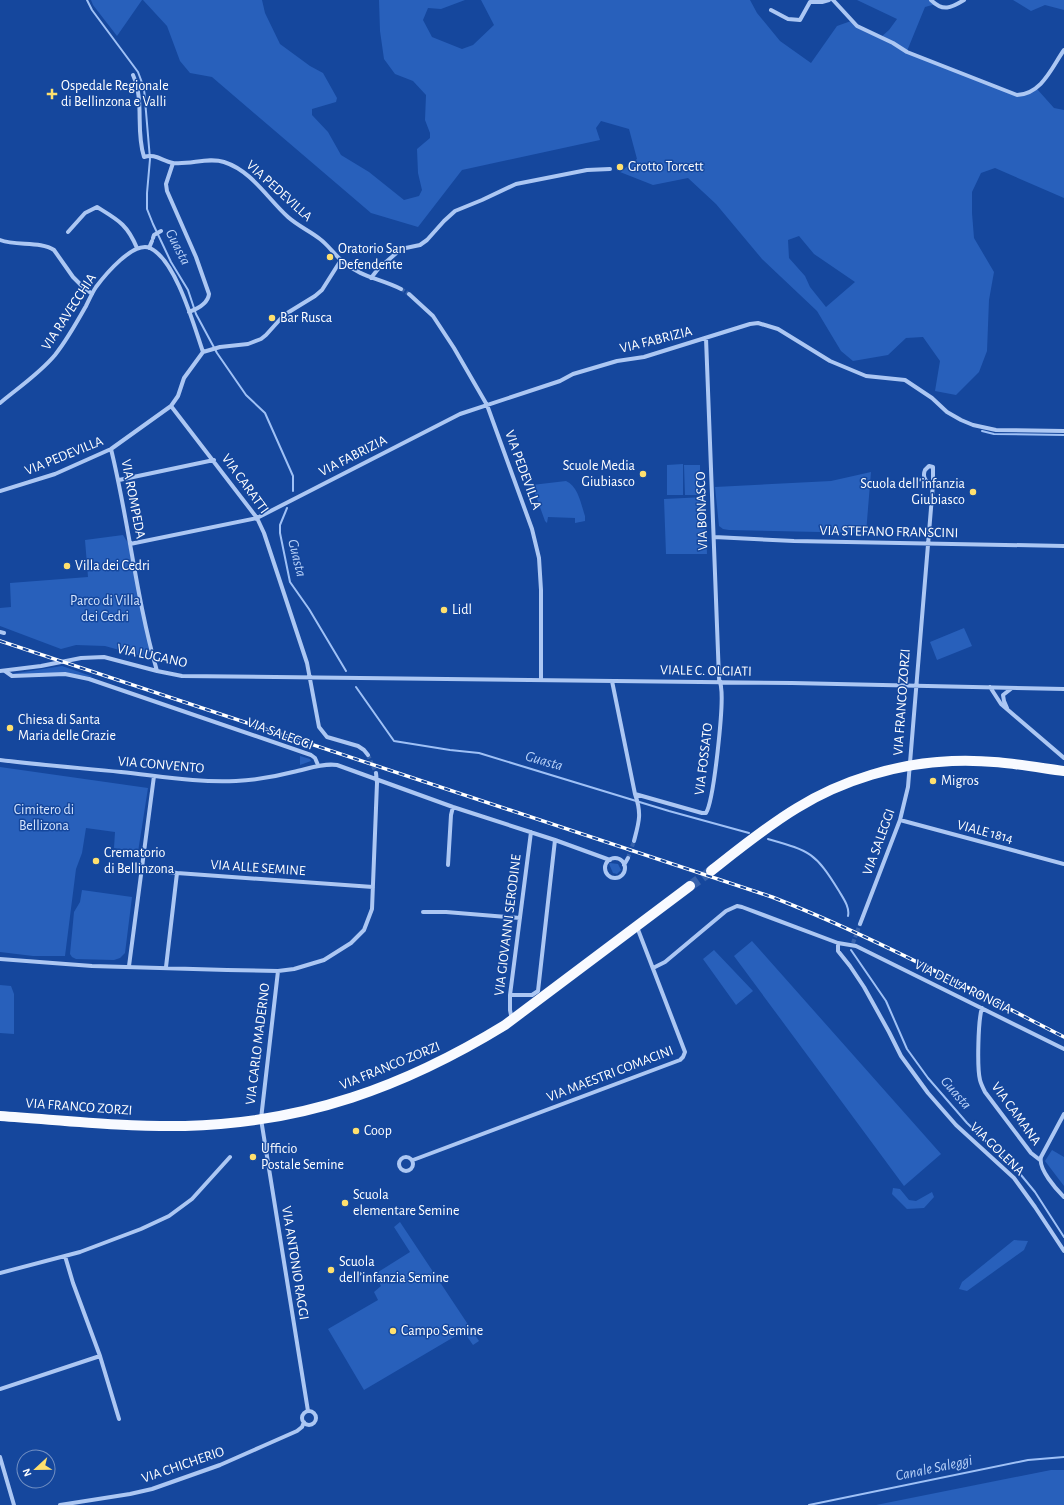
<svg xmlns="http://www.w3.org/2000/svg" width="1064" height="1505" font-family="'Alegreya Sans',sans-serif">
<rect width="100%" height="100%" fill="#15479d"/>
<path fill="#2860bb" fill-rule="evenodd" d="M91,0H142L117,36L93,5Z
M143,0H262L265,13L280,44L310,66L323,73L337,98L336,102L312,109V115L328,132L341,155L369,172L404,200L419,196L422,190L418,173L417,149L430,138V133L425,120L426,95L413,81L395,74L384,59L380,31L379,0H465L441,9L428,8L423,20L432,37L462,49L473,45L494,25L481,0H750L757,13L780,41L811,63L837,26L851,21L881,37L889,30L897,19L857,0H931L936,4L925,7L907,51L1017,95L1037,89L1054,108L1064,110V198L995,168L981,173L972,192V213L974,238L994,272L989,300L987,351L979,372L956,395L935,391L940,361L923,337L906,338L888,355L853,361L841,351L817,311L762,259L716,204L688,178L653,185L620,172L637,159L629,129L601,121L596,128L600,140L462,170L418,227L371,213L212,77L190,73L180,61L167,26ZM799,236L814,254L855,282L826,307L810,287L805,276L789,258L788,240Z
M1013,0H1064V10L1045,5L1031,11Z
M683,464V495H667V465Z
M684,465H700V495H685Z
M871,472L866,533L729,530L723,529L719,526L715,487L831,481Z
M566,481C578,486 581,504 585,516V521L575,523V518L548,517L547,523L545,521L532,485Z
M705,497L707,554H666L664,499Z
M123,535L128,543L150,649L148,655L141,656L105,646L76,645L61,649L0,626V608L11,607L10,583L88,577L85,540Z
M964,628L972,646L937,660L930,642Z
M62,666L91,676L92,677L64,673L11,674Z
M300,756L310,759L311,761L300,765Z
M0,767L148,788L138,852L114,848L115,832L86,828L82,853L76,869L65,956H33L0,952Z
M610,863L618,864L621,870L617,874L613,873L609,864Z
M82,890L132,897L125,953L120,958L114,960L76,959L72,957L70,954L74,912L80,902Z
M752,941L941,1154L904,1186L734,956Z
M714,950L753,991L736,1005L703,959Z
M0,985L11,986L14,994V1034L0,1033Z
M1052,1150L1064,1157V1186L1045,1161Z
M893,1188L900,1189L909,1200L916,1201L932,1192L934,1197L924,1208L907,1209L892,1194Z
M400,1222L479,1341L473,1345L464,1332L459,1334L364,1390L328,1329L378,1300L374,1292L381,1286L375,1274L410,1252L394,1227Z
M1014,1240L1028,1241L1024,1250L967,1291L959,1289L962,1282Z
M1051,1470H1064V1505H876Z"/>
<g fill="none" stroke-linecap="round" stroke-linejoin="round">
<path stroke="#9fc1f6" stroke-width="2" d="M87,0L92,10L138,72L144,88L150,159L147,193V209L153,224L171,262L188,290L196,314L217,353L246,395L265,413L293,476V491
M982,431L994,434L1064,435
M287,508L280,525V533L290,582L309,609L346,671
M356,687L394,741L450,750L479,753L669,811L749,833
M768,839C810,851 815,852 839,891C843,898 850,907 848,916
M851,950L886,1001L907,1049L928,1078L967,1123L1021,1175L1035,1192L1064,1237
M809,1505L1028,1460L1064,1457"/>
<path stroke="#3863ac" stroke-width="4" stroke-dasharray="4 2" stroke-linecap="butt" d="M401,289L409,294
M368,755L376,773
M628,858L634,841
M853,943L860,924"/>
<path stroke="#3863ac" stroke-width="10" stroke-dasharray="10 5" stroke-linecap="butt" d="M690,886L711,871"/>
<path stroke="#acc7f3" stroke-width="4" d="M833,0L857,26L893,43L907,52L1017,95C1042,94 1052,67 1064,50
M931,0C943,12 951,8 964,0
M771,10L788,19L800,20L810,2H822L829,0
M133,75C145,102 135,129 144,157C155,153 162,161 173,163C190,165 208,157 224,162C252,171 267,198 288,217C298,226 310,231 320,239C328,245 334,254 342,261C362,278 379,278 401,289
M173,163L166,184L167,191L196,257L209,294C208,304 197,309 189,312
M68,232L85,213L97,207C118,220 127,224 137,248
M153,238L154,235L161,231
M0,240C16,246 41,241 54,250L73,277L81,285L92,294
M149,248L152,241
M371,278L378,269L401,249L420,245L427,240L444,221L455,211L482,200L516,184L587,170L610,169
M409,294L433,316L454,348L487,405L532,529L539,558L541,590V680
M203,352L220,347L248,344L261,339L266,335L284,315L315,296L322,290L341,260
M0,403C19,387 39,374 55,355C67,340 77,322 86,306C89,300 92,293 96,287C105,275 133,241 150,248C176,260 194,326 203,352
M171,406L257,518L264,533L307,663L319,727L327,737L358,746L364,750L368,755
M111,449C129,522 136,598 157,671
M929,466L933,467V484C926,483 922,477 925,470Z
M119,480L214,460
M0,491L55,474L111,449L171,406L178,396L184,378L203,352
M714,537L794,541L1064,546
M130,544L257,518L460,414L560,381L573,374L617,361L644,357L750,324L758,323L778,329L830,361L866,376L905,380L932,398L947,412L961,420L973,425L996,430L1064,431
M0,632L4,633
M0,671L41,666L81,658L104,657L157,671L182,676L792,683L1064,689
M5,671L12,676L65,674L89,679L311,755L315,758L318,765
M612,681L635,794C642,814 639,822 634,841
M990,687L1001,704L1064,758
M1007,708L1004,701L1003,695L1012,688
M0,760C40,765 81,768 121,772C159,776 198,783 236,781C255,780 274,777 293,772C308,769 322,763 337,765L453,807L555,840L610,860
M635,794L702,813H706C714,800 724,704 721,687C721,684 719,681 719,678L706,338
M900,820L1064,864
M605 868a10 10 0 1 1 20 0a10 10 0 1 1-20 0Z
M448,865L451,815L453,807
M624,865L628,858
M142,869L177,873L373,887
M423,912H446L520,918
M860,924L900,820L908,787L933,484
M838,943V951L850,966L864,987L889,1032L901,1056L928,1093L956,1125L1014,1178L1035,1207L1064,1251
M0,959L92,966L227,970L278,971L294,969L324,960L351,943L364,930L372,909L377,783L376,773
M129,966L154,776
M166,967L177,873
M653,968L665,962L726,911L737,906L742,907L838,943L856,946L1064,1049
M278,971L261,1119L308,1411
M510,995H532L538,991L555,840
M982,1008C978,1020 977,1068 980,1080C981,1084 983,1088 985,1092L1031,1153L1040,1160
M512,1020L510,1010V995L531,832
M1064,1114L1041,1157C1038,1169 1056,1189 1064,1197
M399 1164a7 7 0 1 1 14 0a7 7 0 1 1-14 0Z
M413,1160L680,1060L683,1057L685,1052L637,927
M65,1256L73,1283L100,1356L119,1419
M0,1273L80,1252L141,1229L169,1216L192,1199L230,1157
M0,1389L100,1356
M302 1418a7 7 0 1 1 14 0a7 7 0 1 1-14 0Z
M0,1457L14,1505
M60,1505L130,1494L152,1489L220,1465L263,1446L297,1431L302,1427L304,1422"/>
<path stroke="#f8faff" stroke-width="10" d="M711,871C739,849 767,826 797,808C842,780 899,763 952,761C990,759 1027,766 1064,771
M0,1116C61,1120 123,1127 185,1126C304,1123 404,1087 505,1025L690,886"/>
<g stroke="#fff" stroke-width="3.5">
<path id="rail" d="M0,641L772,897C872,936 968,988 1064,1037"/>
</g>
<use href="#rail" stroke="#15479d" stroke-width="2" stroke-dasharray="6" stroke-linecap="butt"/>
</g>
<g fill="#ffe06e" stroke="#15479d" stroke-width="1.5">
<path d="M50 88h4v4h4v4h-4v4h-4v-4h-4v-4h4z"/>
<circle cx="620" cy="167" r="4"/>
<circle cx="330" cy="257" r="4"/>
<circle cx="272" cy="318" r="4"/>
<circle cx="643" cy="474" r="4"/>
<circle cx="973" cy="492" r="4"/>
<circle cx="67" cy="566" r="4"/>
<circle cx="444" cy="610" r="4"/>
<circle cx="10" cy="728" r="4"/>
<circle cx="933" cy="781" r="4"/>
<circle cx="96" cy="861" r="4"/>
<circle cx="356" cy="1131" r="4"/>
<circle cx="253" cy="1157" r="4"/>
<circle cx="345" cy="1203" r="4"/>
<circle cx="331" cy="1270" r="4"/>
<circle cx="393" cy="1331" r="4"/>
</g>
<g text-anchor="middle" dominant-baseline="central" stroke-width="3" stroke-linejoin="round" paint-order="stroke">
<g font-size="14" fill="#fff" stroke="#15479d" text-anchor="start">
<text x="61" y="86">Ospedale Regionale<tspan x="61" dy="16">di Bellinzona e Valli</tspan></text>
<text x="628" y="167">Grotto Torcett</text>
<text x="338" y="249">Oratorio San<tspan x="338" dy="16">Defendente</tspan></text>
<text x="280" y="318">Bar Rusca</text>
<text x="635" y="466" text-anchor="end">Scuole Media<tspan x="635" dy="16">Giubiasco</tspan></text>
<text x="965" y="484" text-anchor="end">Scuola dell'infanzia<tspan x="965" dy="16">Giubiasco</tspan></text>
<text x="75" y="566">Villa dei Cedri</text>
<text x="452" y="610">Lidl</text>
<text x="18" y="720">Chiesa di Santa<tspan x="18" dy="16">Maria delle Grazie</tspan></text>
<text x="941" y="781">Migros</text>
<text x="104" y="853">Crematorio<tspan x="104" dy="16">di Bellinzona</tspan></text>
<text x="364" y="1131">Coop</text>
<text x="261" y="1149">Ufficio<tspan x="261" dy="16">Postale Semine</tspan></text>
<text x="353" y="1195">Scuola<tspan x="353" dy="16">elementare Semine</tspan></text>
<text x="339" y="1262">Scuola<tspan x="339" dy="16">dell’infanzia Semine</tspan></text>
<text x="401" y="1331">Campo Semine</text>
</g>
<g font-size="14" fill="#fff" stroke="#15479d">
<text transform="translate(279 191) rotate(42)">VIA PEDEVILLA</text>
<text transform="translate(69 312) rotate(-57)">VIA RAVECCHIA</text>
<text transform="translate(656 340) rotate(-14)">VIA FABRIZIA</text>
<text transform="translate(64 456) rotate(-22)">VIA PEDEVILLA</text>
<text transform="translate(353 456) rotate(-27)">VIA FABRIZIA</text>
<text transform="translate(523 470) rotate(70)">VIA PEDEVILLA</text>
<text transform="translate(245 484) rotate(54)">VIA CARATTI</text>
<text transform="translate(133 499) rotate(79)">VIA ROMPEDA</text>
<text transform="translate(702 511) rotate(-92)">VIA BONASCO</text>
<text transform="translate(889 532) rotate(1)">VIA STEFANO FRANSCINI</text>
<text transform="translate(152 656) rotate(12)">VIA LUGANO</text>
<text transform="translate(706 671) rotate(1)">VIALE C. OLGIATI</text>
<text transform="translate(902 702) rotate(-86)">VIA FRANCO ZORZI</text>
<text transform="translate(280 734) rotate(20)">VIA SALEGGI</text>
<text transform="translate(704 759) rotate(-83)">VIA FOSSATO</text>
<text transform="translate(161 765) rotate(5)">VIA CONVENTO</text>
<text transform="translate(985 832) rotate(15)">VIALE 1814</text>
<text transform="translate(879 842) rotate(-70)">VIA SALEGGI</text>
<text transform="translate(258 868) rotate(4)">VIA ALLE SEMINE</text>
<text transform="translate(508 925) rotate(-83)">VIA GIOVANNI SERODINE</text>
<text transform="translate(963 987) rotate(26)">VIA DELLA RONGIA</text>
<text transform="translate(258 1044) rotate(-83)">VIA CARLO MADERNO</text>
<text transform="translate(390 1066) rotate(-22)">VIA FRANCO ZORZI</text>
<text transform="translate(610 1074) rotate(-21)">VIA MAESTRI COMACINI</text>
<text transform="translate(79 1107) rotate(4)">VIA FRANCO ZORZI</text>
<text transform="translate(1016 1114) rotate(54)">VIA CAMANA</text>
<text transform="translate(997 1149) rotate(44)">VIA GOLENA</text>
<text transform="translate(295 1263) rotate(81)">VIA ANTONIO RAGGI</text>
<text transform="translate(183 1465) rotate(-19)">VIA CHICHERIO</text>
</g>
<g font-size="14" fill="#d4e4fd" stroke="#15479d">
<text x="105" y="601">Parco di Villa<tspan x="105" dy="16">dei Cedri</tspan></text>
<text x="44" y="810">Cimitero di<tspan x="44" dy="16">Bellizona</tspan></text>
</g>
<g font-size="15" font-style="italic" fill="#b9d2f9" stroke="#15479d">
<text transform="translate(178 247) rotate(63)">Guasta</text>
<text transform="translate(297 558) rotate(76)">Guasta</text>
<text transform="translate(544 761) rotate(16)">Guasta</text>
<text transform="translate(956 1093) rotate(49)">Guasta</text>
<text transform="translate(934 1468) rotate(-12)">Canale Saleggi</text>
</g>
</g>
<g transform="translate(36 1469) rotate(248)"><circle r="19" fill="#15479d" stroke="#7391c4"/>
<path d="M0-3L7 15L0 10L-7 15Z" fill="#ffe06e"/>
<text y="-6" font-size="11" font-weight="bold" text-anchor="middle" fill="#ffffff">N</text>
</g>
</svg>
